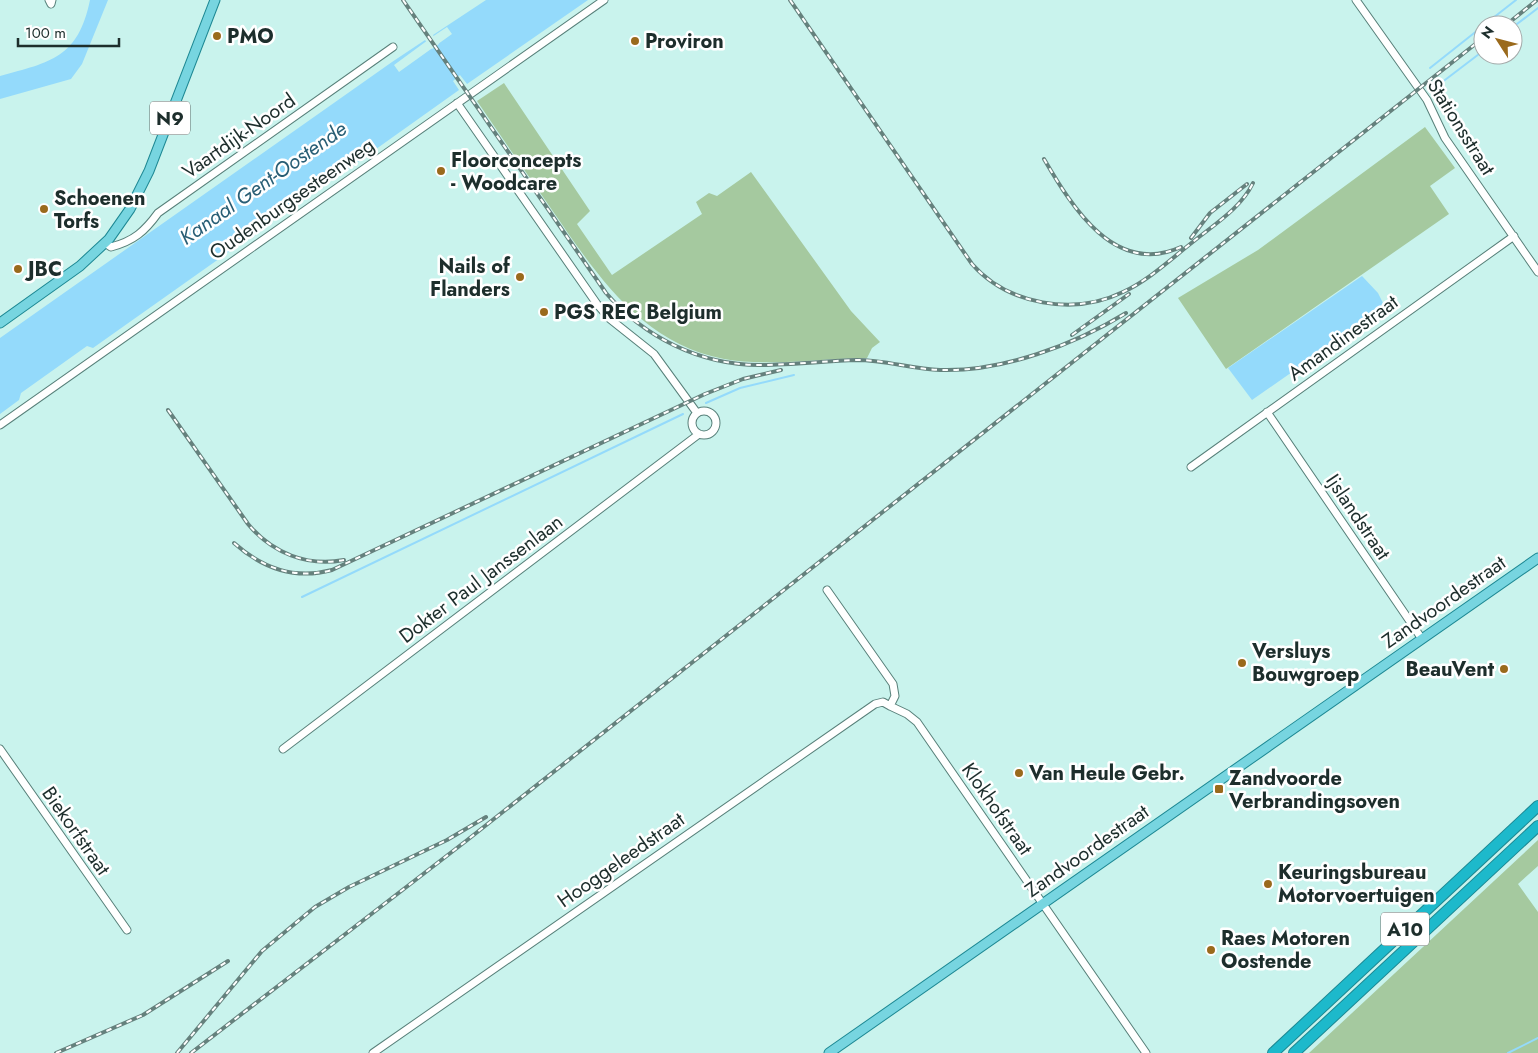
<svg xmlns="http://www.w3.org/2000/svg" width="1538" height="1053" font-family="Jost,sans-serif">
<rect width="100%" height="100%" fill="#c9f3ed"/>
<path fill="#a5c99f" d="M504,83L590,211L577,224L612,275L702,214L696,202L709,193L717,196L751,172L851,311L880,342L872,348L867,358C823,358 767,367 724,359C641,343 597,275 552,210C527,174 502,138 477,101Z
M1425,127L1455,168L1430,186L1449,214L1226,369L1178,298L1258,250Z
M1538,840V866L1518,884L1538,912V1053H1309Z"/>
<path fill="#94dafb" d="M90,0H108L82,64L71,79L0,99V76C51,62 78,58 90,0Z
M486,0H588L467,84L460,75L453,81L459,90L348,169L344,163L309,187L312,193L93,348L87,346L21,393L19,400L0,414V338L392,62L425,40L432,49L439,44L433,35Z
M1362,276L1378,293L1385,307L1252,400L1228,368Z"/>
<path fill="#c9f3ed" d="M447,27L452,34L399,72L394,65L428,40L432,46L436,43L432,37Z"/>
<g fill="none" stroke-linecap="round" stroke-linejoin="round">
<path stroke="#94dafb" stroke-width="2" d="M1484,25L1516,0
M1513,27L1538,8
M1430,68L1483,26
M1441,83L1483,51
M706,403L740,388L794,375
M302,597L683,414
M1508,1053L1538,1038"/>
<g stroke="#58807a" stroke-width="9">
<path id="minor" d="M49,0L51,4L52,0
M1356,0L1427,100L1445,138L1538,272
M457,103L597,304L610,319L654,354L697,413
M105,243L111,247C134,241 145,231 158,213L393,47
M692 423a12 12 0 1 1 24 0a12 12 0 1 1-24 0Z
M1267,412L1422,639
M0,425L604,0
M1191,467L1514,236
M827,590L893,684L895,696L890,706L907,714L917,722L1146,1053
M0,749L127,930
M283,749L699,434
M373,1053L875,704L883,702L890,706"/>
</g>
<g stroke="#1d8893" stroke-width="11">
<path id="major" d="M0,323L80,266L109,239L130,209L149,171L215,0
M829,1053L1538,558"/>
</g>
<g stroke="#1d8893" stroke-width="12">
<path id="highway" d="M1273,1053L1538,806
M1294,1053L1538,826"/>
</g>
<use href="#minor" stroke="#fff" stroke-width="7"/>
<use href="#major" stroke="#77d5e0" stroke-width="9"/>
<use href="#highway" stroke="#1db9cb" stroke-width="10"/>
<g stroke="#65817d" stroke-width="4">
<path id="rail" d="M403,0L606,293C644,337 700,365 759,365C791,365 824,361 857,360C885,360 912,369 940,370C1002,372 1074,345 1126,313
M790,0L972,264C1008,305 1074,316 1123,292C1149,280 1171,259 1194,241C1215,224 1241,208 1253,183
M1506,25L1537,0
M1044,159C1072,207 1115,277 1181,247
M1191,238L1210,213L1247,184
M1072,335L1129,294
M168,410L248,524C272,553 307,567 344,560
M234,543C262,568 295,580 332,570L705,394L743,379L781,370
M56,1053L143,1015L228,961
M177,1053L262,951L315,907L349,887L447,840L486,817
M191,1053L466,841L1483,38"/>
</g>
<use href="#rail" stroke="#fff" stroke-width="2" stroke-dasharray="5.5" stroke-linecap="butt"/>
</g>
<g fill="#9a6a1c" stroke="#fff" stroke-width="2">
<circle cx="217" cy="36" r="5"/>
<circle cx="635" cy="41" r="5"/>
<circle cx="441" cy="171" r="5"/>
<circle cx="44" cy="209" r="5"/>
<circle cx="18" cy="269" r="5"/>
<circle cx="520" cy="277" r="5"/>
<circle cx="544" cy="312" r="5"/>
<circle cx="1242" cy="663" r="5"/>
<circle cx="1504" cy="669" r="5"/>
<circle cx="1019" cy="773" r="5"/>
<rect x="1214" y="784" width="10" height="10" rx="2.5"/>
<circle cx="1268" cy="884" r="5"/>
<circle cx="1211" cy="950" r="5"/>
</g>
<g text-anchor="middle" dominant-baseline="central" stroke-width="5" stroke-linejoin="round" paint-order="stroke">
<g fill="#fff" stroke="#616d6b" stroke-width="1">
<rect x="150" y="101.5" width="40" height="33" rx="4"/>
<rect x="1381" y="912.5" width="48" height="33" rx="4"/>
</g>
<g font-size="19" font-weight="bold" fill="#1d2e2c">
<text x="170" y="118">N9</text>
<text x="1405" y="929">A10</text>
</g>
<g font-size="20" font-weight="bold" fill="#1d2e2c" stroke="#fff" text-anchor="start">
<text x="227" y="36">PMO</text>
<text x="645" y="41">Proviron</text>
<text x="451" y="160">Floorconcepts<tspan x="451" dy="23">- Woodcare</tspan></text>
<text x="54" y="198">Schoenen<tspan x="54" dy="23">Torfs</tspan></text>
<text x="510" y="266" text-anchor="end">Nails of<tspan x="510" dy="23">Flanders</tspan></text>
<text x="28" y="269">JBC</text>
<text x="554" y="312">PGS REC Belgium</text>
<text x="1252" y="651">Versluys<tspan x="1252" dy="23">Bouwgroep</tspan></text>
<text x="1494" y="669" text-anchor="end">BeauVent</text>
<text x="1029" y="773">Van Heule Gebr.</text>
<text x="1229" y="778">Zandvoorde<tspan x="1229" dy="23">Verbrandingsoven</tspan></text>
<text x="1278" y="872">Keuringsbureau<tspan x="1278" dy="23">Motorvoertuigen</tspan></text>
<text x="1221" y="938">Raes Motoren<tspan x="1221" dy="23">Oostende</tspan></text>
</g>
<g font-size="20" fill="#1d2e2c" stroke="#fff">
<text transform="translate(1461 127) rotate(58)">Stationsstraat</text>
<text transform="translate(239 136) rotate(-35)">Vaartdijk-Noord</text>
<text transform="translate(292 199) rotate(-35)">Oudenburgsesteenweg</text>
<text transform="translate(1343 338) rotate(-36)">Amandinestraat</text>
<text transform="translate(1358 517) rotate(56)">Ijslandstraat</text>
<text transform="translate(481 579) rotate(-37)">Dokter Paul Janssenlaan</text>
<text transform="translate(1444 602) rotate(-35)">Zandvoordestraat</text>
<text transform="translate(997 809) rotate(55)">Klokhofstraat</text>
<text transform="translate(76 831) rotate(55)">Biekorfstraat</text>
<text transform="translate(1087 851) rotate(-35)">Zandvoordestraat</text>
<text transform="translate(621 860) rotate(-35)">Hooggeleedstraat</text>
</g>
<g font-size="21" font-style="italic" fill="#285e75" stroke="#fff">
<text transform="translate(263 183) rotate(-35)">Kanaal Gent-Oostende</text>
</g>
</g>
<g transform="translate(1498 40) rotate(306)"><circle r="24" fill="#ffffff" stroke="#a5abab"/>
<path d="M0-4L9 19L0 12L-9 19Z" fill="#9a6a1c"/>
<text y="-8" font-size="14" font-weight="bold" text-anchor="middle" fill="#1d2e2c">N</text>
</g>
<path d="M18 38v8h101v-8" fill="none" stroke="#1d2e2c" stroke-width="2.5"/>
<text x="25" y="38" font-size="15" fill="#1d2e2c" stroke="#ffffff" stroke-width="4" paint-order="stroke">100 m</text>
</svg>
